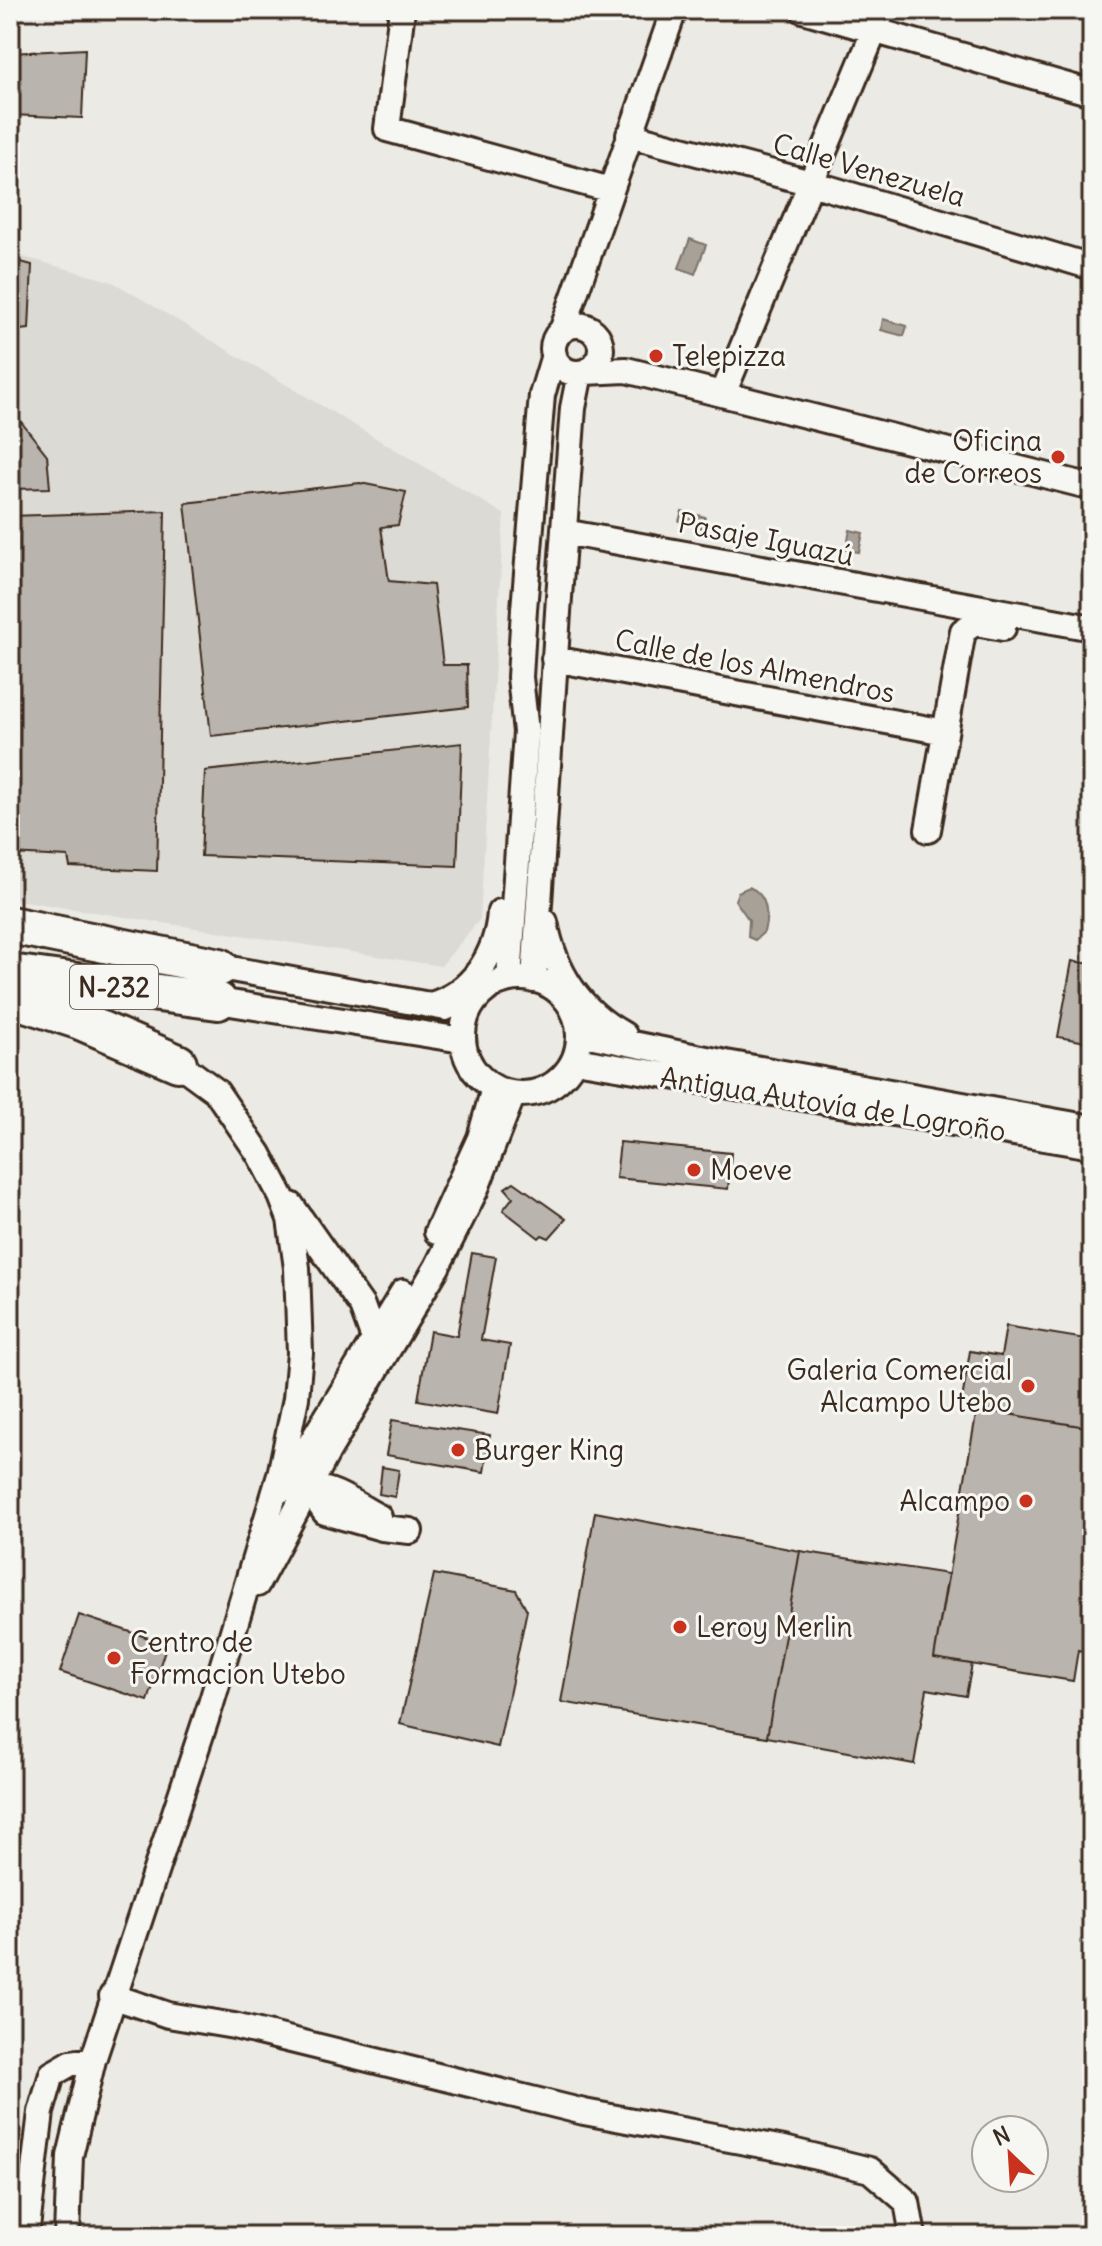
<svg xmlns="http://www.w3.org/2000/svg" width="1102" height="2246" font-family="Delius,sans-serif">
<rect width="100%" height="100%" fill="#ebeae5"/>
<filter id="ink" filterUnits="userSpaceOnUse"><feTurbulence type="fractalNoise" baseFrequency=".0125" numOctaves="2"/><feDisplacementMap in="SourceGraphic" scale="16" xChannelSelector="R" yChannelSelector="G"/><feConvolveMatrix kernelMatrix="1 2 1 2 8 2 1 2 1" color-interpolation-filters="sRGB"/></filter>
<g filter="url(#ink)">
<path fill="#dcdad4" d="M10,253L113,282L504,514L480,919L441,966L10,899Z"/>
<path fill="#a8a198" stroke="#7c7167" stroke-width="2" d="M690,239L706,245L695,274L679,268Z
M883,319L907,326L904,336L881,330Z
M682,511L705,517L702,528L679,521Z
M850,530L863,533L859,552L846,550Z
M749,887C767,894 769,914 764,932L755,940L748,937L749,920L735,900L738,892Z"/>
<path fill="#bab4ae" stroke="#3b2a1e" stroke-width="2" d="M85,49L82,118L10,115V53Z
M10,259L32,265L29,329L10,331Z
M18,418L47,455L50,488L10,489V419Z
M360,483L406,492L398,525L381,527L389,581L433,585L443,665H467L468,707L211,736L185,503Z
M165,511L157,871L70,867L68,857L10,854V516Z
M462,743L457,866L201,856L205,771Z
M1072,961L1092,964V1043L1058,1037Z
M620,1142L731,1153L728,1189L616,1178Z
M514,1182L566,1219L549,1238L542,1235L539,1238L503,1210L513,1197L505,1188Z
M472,1253L496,1257L481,1340L510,1345L498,1414L418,1400L430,1331L457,1336Z
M1006,1326L1092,1340V1428L961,1406L970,1351L1001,1356Z
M977,1409L1092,1428V1653L1078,1650L1073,1681L934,1658Z
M392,1420L490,1435L484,1472L386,1455Z
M382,1467L399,1470L395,1497L379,1494Z
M595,1512L800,1551L767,1737L561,1702Z
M800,1551L948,1574L934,1658L972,1664L966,1696L927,1689L914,1764L767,1737Z
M434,1574L516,1590L527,1610L498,1747L400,1724Z
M79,1615L167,1644L148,1701L60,1672Z"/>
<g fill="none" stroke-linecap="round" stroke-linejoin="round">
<g stroke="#3b2a1e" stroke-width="30">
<path id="minor" d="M402,10L387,129L611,190
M803,10L1092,93
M629,135L811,183L1092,267
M553 349a24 24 0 1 1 48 0a24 24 0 1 1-48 0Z
M562,331L674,10
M585,372L626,370L1092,487
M723,394L883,10
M564,532L1092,628
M554,659L945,732
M928,830L963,631L975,623L1003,628
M545,922C554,971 580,1011 624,1035
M220,967L446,1008
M463 1036a58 58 0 1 1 116 0a58 58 0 1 1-116 0Z
M509,979L526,732L520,677L524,609L542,395L554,355
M534,980L559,597L573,408L580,373
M218,1001L462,1040
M430,1005C472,994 497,954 500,912
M579,1033L726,1063L1092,1128
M575,1060L1092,1146
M291,1205L362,1306L374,1339
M437,1232L480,1138L494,1088
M302,1478L325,1512L382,1528L410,1531
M283,1489L403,1292
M300,1493C325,1478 357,1507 379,1517
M257,1584L328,1451L437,1267L475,1191L513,1094
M112,1996L168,2015L234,2026L584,2112L784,2149L870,2170L907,2202L913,2236
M26,2236L41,2112L52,2074L71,2063L93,2060
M67,2236L70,2156L93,2060L211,1704L280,1475L296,1398L300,1353L297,1268L290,1219L281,1196L259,1154L216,1091L178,1063"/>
</g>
<g stroke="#3b2a1e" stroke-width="42">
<path id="highway" d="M10,925L220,967
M10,973L218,1001
M10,998L78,1020L178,1063"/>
</g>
<use href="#minor" stroke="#f6f6f2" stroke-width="24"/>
<use href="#highway" stroke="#f6f6f2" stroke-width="36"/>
</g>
</g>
<g fill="#c8321e" stroke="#f6f6f2" stroke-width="3">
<circle cx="656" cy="356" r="8"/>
<circle cx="1058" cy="457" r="8"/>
<circle cx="694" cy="1170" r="8"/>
<circle cx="1028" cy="1386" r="8"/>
<circle cx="458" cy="1450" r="8"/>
<circle cx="1026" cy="1501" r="8"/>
<circle cx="680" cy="1627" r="8"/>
<circle cx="114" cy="1658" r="8"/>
</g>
<g text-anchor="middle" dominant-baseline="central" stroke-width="6" stroke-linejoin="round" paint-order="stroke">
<rect fill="#f6f6f2" stroke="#73675e" stroke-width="2" x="70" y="965" width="88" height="44" rx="6"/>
<g font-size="26" font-weight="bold" fill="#3b2a1e">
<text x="114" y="987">N-232</text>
</g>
<g font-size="28" fill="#3b2a1e" stroke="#f6f6f2">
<text transform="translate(869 170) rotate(16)">Calle Venezuela</text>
<text transform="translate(766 539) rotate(11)">Pasaje Iguazú</text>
<text transform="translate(755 666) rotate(11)">Calle de los Almendros</text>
<text transform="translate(833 1104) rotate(9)">Antigua Autovía de Logroño</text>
</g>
<g font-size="28" fill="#3b2a1e" stroke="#f6f6f2" text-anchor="start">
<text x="672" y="356">Telepizza</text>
<text x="1042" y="441" text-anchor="end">Oficina<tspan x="1042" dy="32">de Correos</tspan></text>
<text x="710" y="1170">Moeve</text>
<text x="1012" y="1370" text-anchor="end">Galeria Comercial<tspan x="1012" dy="32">Alcampo Utebo</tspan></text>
<text x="474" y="1450">Burger King</text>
<text x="1010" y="1501" text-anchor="end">Alcampo</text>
<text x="696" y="1627">Leroy Merlin</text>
<text x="130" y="1642">Centro de<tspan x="130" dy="32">Formacion Utebo</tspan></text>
</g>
</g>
<rect width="1102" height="2246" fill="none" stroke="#f6f6f2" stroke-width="40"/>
<rect x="20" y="20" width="1062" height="2206" fill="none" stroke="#3b2a1e" stroke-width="3" filter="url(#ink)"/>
<g transform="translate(1010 2154) rotate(335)"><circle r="38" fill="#f6f6f2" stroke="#aba49d" stroke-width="2"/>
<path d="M0-6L14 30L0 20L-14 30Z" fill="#c8321e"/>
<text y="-12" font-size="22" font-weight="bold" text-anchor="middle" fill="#3b2a1e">N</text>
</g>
</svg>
